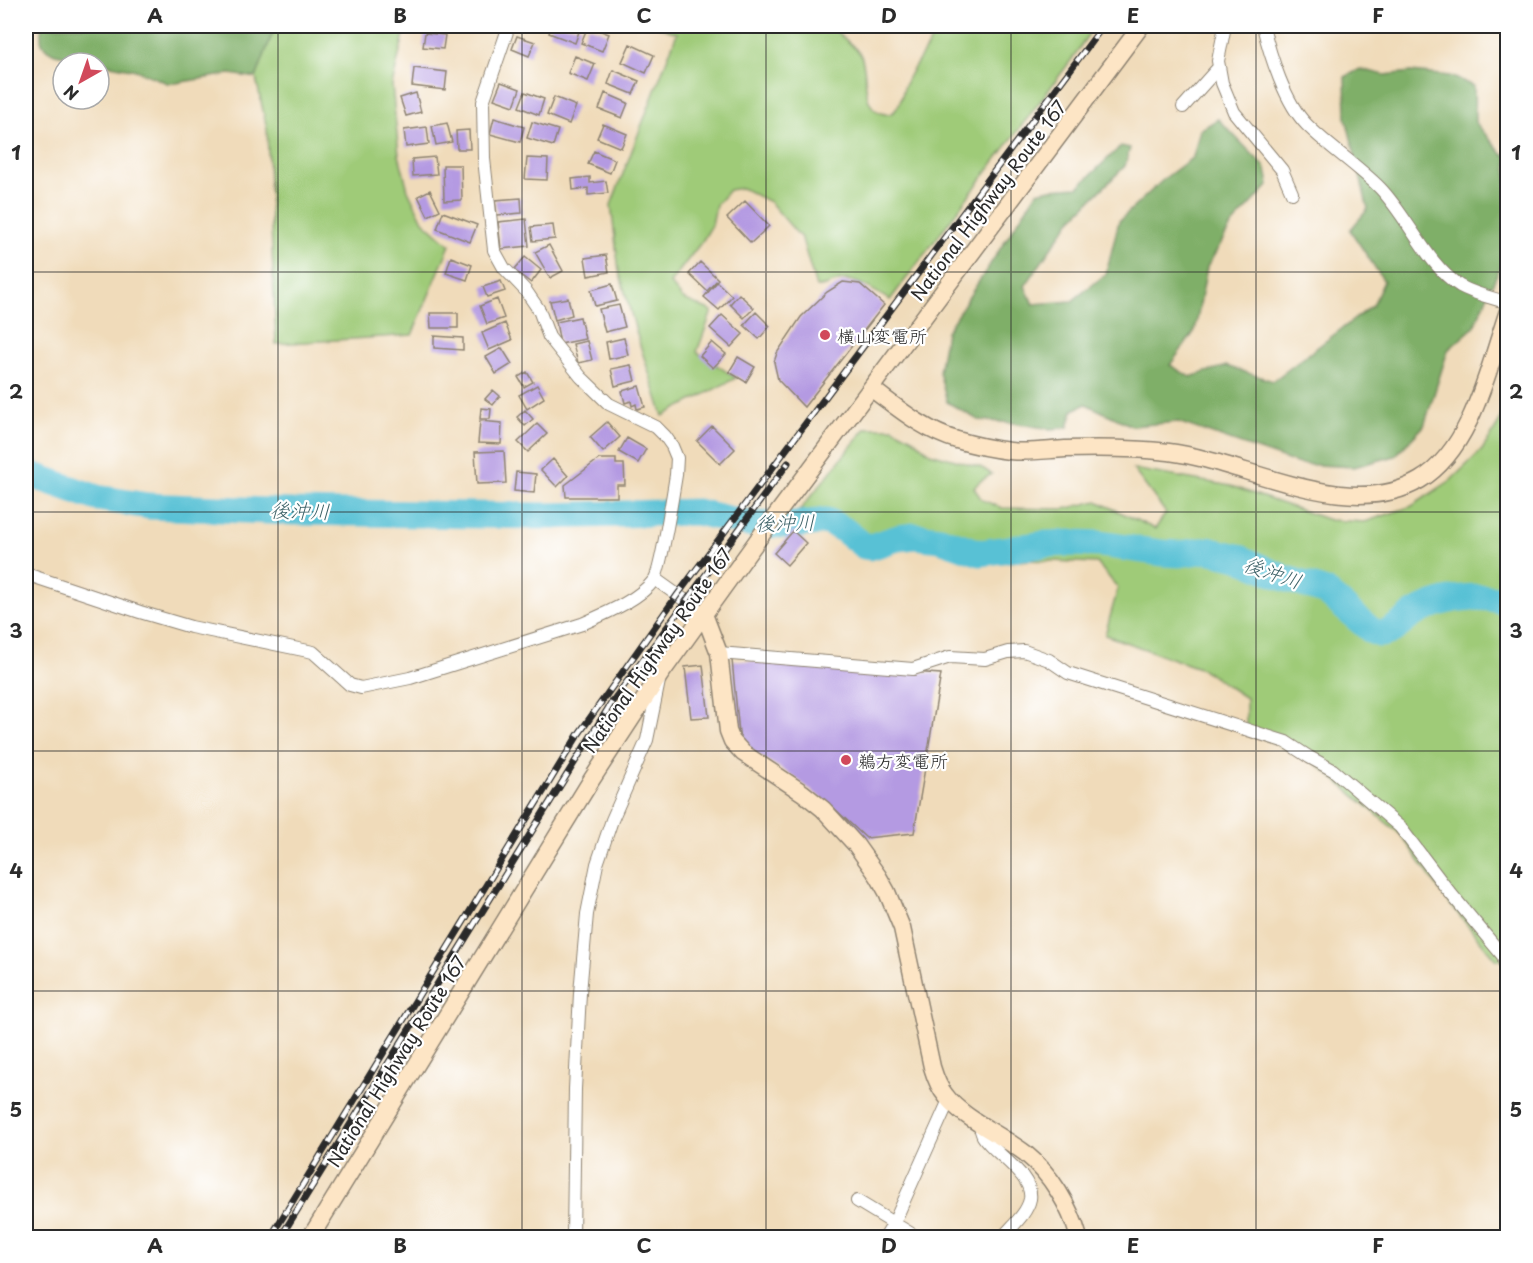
<svg xmlns="http://www.w3.org/2000/svg" width="1533" height="1263" font-family="'Playpen Sans','Klee One',sans-serif">
<rect width="100%" height="100%" fill="#fff"/>
<filter id="ink" filterUnits="userSpaceOnUse"><feTurbulence type="fractalNoise" baseFrequency=".0167" numOctaves="2"/><feDisplacementMap in="SourceGraphic" scale="12" xChannelSelector="R" yChannelSelector="G"/><feConvolveMatrix kernelMatrix="1 2 1 2 8 2 1 2 1" color-interpolation-filters="sRGB"/></filter>
<filter id="wash" filterUnits="userSpaceOnUse"><feTurbulence type="fractalNoise" baseFrequency=".008" numOctaves="4" result="noise"/><feDisplacementMap in="SourceGraphic" scale="24" xChannelSelector="R" yChannelSelector="G"/><feGaussianBlur stdDeviation="1.35" result="paint"/><feColorMatrix in="noise" values="0 0 0 0 0 0 0 0 0 0 0 0 0 0 0 0 0 1.4 0 .05"/><feComposite in="paint" operator="in"/></filter>
<g filter="url(#wash)">
<rect width="100%" height="100%" fill="#f0dbba"/>
<path fill="#9fcb78" stroke="#657b52" stroke-width="1.5" d="M275,26H406L392,85L399,155L408,190L423,221L450,245L412,335L276,344L267,129L256,78Z
M657,26H830C837,33 857,48 860,54C870,71 859,105 881,113C900,120 901,94 906,82C915,62 931,47 937,26H1094L1072,59L890,300C876,293 856,276 839,281C830,283 826,288 816,287L802,239L770,202L742,188L729,190L716,205L712,225L703,240L670,283L683,299L712,311L697,352L736,378L663,416L640,345L619,271L611,205L677,33Z
M1507,393V959L1496,960L1446,899L1401,835L1313,761L1246,730V698L1202,669L1105,635L1118,588L1097,563L1029,560L998,563L968,557L919,541L896,543L869,538L830,512L803,520L795,516L866,428H893L912,438L930,453L980,467L992,474L979,482L974,488L982,500L1002,508L1064,509L1097,501L1155,529L1166,513L1133,469L1231,486L1329,520L1365,522L1412,506L1450,481L1482,450L1499,423Z"/>
<path fill="#7faf68" stroke="#556d4a" stroke-width="1.5" d="M42,26H275L256,78L230,74L176,83H167L136,70L55,54C41,48 39,40 42,26Z
M1360,69L1385,75L1411,72L1450,76L1474,86L1475,122L1503,155H1507V251L1474,327L1448,350L1424,426L1395,456L1354,467L1299,464L1178,422L1132,426L1086,404L1073,410L1068,427L1051,429L1013,423L978,420L947,402L939,372L946,332L1037,192L1050,189L1078,187L1121,146L1130,148L1125,166L1070,221L1025,286L1033,304L1072,301L1106,274L1119,221L1165,178L1193,157L1200,130L1218,119L1266,168L1269,185L1231,226L1207,267L1195,331L1170,365L1190,377L1226,366L1273,381L1373,305L1384,281L1350,230L1368,209L1346,118L1345,77Z"/>
<g fill="none" stroke-linecap="round" stroke-linejoin="round">
<path stroke="#59c1d5" stroke-width="27" d="M26,473L97,498L148,506L293,512L546,516L697,512L749,524L793,525L827,521L844,530L864,546L870,547L898,538L915,536L940,539L980,553L1046,544L1073,543L1100,544L1162,553L1180,554L1207,550L1238,557L1282,577L1326,592L1372,631L1380,634C1394,633 1402,622 1412,615C1441,598 1475,592 1508,602"/>
</g>
<g id="blocks">
<path fill="#b49ae2" d="M552,26H581L575,43L549,33Z
M588,26L609,34L602,51L581,43Z
M425,33L445,35L443,49L423,47Z
M517,36L535,42L529,56L512,49Z
M630,44L654,55L646,73L622,62Z
M575,56L595,64L588,81L568,73Z
M414,68L447,72L445,90L412,86Z
M613,70L639,81L633,94L608,84Z
M501,82L520,89L514,106L494,99Z
M525,92L544,99L539,115L519,107Z
M416,93L421,112L406,116L400,98Z
M605,93L628,103L622,118L599,109Z
M554,97L576,106L569,124L547,115Z
M494,118L524,127L520,142L490,134Z
M532,122L558,130L553,146L527,138Z
M447,123L452,142L436,145L432,126Z
M603,124L627,134L621,148L597,138Z
M427,127L429,144L406,147L404,130Z
M469,130L470,149H457L456,131Z
M594,151L615,160L610,173L588,164Z
M435,157L437,174L413,176L412,159Z
M527,158L548,159L547,180L525,179Z
M443,165H461L462,200L444,201Z
M590,177V183L606,181L608,193L588,195V188L573,190L572,179Z
M430,190L440,210L428,216L418,196Z
M521,198L522,213L497,215L495,200Z
M745,201L769,226L751,243L727,218Z
M443,212L477,225L470,242L437,229Z
M526,219L529,246L501,249L498,222Z
M553,225L555,239L533,241L531,227Z
M549,245L563,271L550,278L535,252Z
M606,255L609,272L588,276L585,258Z
M451,257L472,265L467,280L446,273Z
M525,257L541,270L531,283L514,270Z
M700,262L718,279L707,291L689,274Z
M501,281L505,291L487,297L483,287Z
M717,282L732,296L719,310L704,297Z
M843,282L860,284L884,305L804,407L778,380L774,362L777,353L801,317L827,292Z
M612,284L617,301L595,306L591,290Z
M739,294L754,308L744,318L730,304Z
M568,298L572,315L555,320L550,301Z
M497,299L504,318L487,324L480,306Z
M619,305L625,327L605,332L599,309Z
M756,312L770,326L759,339L744,325Z
M430,313H458V328H431Z
M722,315L743,334L731,347L710,328Z
M580,317L585,339L560,344L556,322Z
M505,323L512,340L489,350L482,333Z
M434,336L463,338V350L434,348Z
M624,338L628,355L609,359L606,342Z
M587,341L592,360L578,363L573,344Z
M712,342L726,354L713,368L700,356Z
M502,348L512,364L496,374L486,357Z
M738,357L755,367L746,382L729,372Z
M631,365L635,381L615,386L611,369Z
M527,372L533,382L524,387L518,377Z
M537,385L544,398L527,409L519,395Z
M639,386L645,407L637,409L636,404L632,406L631,401L625,403L622,391Z
M493,390L500,396L493,405L485,399Z
M481,408L491,409L490,419H480Z
M525,410L533,419L525,426L517,417Z
M480,421L502,423L501,444L478,443Z
M607,422L620,437L603,452L590,437Z
M537,424L547,434L528,452L518,442Z
M712,426L735,449L720,464L697,441Z
M627,438L646,449L638,463L619,452Z
M504,451L506,483L477,484L475,452Z
M553,459L568,476L557,487L541,470Z
M599,459H616V464H624L625,485H617V497H566L565,485Z
M516,472L536,474L534,493L514,491Z
M793,531L806,543L787,565L774,553Z
M732,660L941,674L914,833L866,838L834,808L793,776L740,744Z
M703,665L709,717L691,718L685,667Z"/>
</g>
</g>
<g filter="url(#ink)">
<use href="#blocks" fill-opacity="0" stroke="#8e8372" stroke-width="1.5"/>
<g fill="none" stroke-linecap="round" stroke-linejoin="round">
<g stroke="#8e8372" stroke-width="14">
<path id="street" d="M1225,26L1218,61L1222,83L1234,112L1282,170L1292,193
M1263,26C1270,55 1285,103 1307,125C1329,147 1357,165 1380,188C1408,217 1427,265 1460,286C1474,294 1493,298 1508,303
M1183,107L1219,67
M26,574L140,612L191,627L313,652L350,685L361,688L410,678L582,624C604,614 639,600 654,580C661,571 673,493 676,475L677,458L672,446L665,436L656,427L609,404L581,377L549,337L539,310L526,291L504,268L494,250L484,159L483,102L509,26
M655,579L704,614
M719,653L913,669L950,657L985,659L1008,652L1024,651L1049,660L1068,673L1286,742L1309,757L1333,770L1400,827L1447,889L1503,956L1508,977
M979,1122C980,1127 981,1132 983,1136C994,1154 1034,1175 1030,1199C1027,1214 1011,1227 1002,1238
M857,1201L918,1238
M573,1238L575,1089L580,993L587,914L597,864L612,820L647,740L659,681
M885,1238L894,1223L949,1100"/>
</g>
<g stroke="#8e8372" stroke-width="19">
<path id="secondary" d="M872,389C898,408 925,431 957,440C974,445 993,449 1010,451C1028,453 1047,450 1065,449C1100,448 1134,448 1169,452C1244,461 1348,523 1420,480C1472,449 1489,366 1508,311
M704,614L719,653L728,731L732,741L743,753L803,793L823,809L856,845L878,876L887,892L902,928L932,1067C935,1077 939,1088 946,1096C961,1117 1003,1136 1025,1153C1051,1174 1070,1206 1079,1238
M310,1238L592,779L660,675L759,538L1141,26"/>
</g>
<use href="#street" stroke="#fff" stroke-width="12"/>
<use href="#secondary" stroke="#fde5c5" stroke-width="16"/>
<g stroke="#2b2b2b" stroke-width="7">
<path id="rail" d="M270,1238L578,735L678,594L1103,26
M280,1238L612,702L788,463"/>
</g>
<use href="#rail" stroke="#fff" stroke-width="4.5" stroke-dasharray="14" stroke-linecap="butt"/>
</g>
</g>
<path fill="none" stroke="#2b2b2b" stroke-width="1.5" stroke-opacity="0.55" d="M278,26V1238M522,26V1238M766,26V1238M1011,26V1238M1256,26V1238M26,272H1508M26,512H1508M26,751H1508M26,991H1508"/>
<g fill="#d1495b" stroke="#fff" stroke-width="2">
<circle cx="825" cy="335" r="6"/>
<circle cx="846" cy="760" r="6"/>
</g>
<g text-anchor="middle" dominant-baseline="central" stroke-width="4.5" stroke-linejoin="round" paint-order="stroke">
<g font-size="18" fill="#2b2b2b" stroke="#fff">
<text transform="translate(988 200) rotate(-53)">National Highway Route 167</text>
<text transform="translate(657 650) rotate(-55)">National Highway Route 167</text>
<text transform="translate(396 1061) rotate(-58)">National Highway Route 167</text>
</g>
<g font-size="18" fill="#2b2b2b" stroke="#fff" text-anchor="start">
<text x="837" y="335">横山変電所</text>
<text x="858" y="760">鵜方変電所</text>
</g>
<g font-size="20" font-style="italic" fill="#3b6066" stroke="#fff">
<text transform="translate(300 510) rotate(2)">後沖川</text>
<text transform="translate(785 522) rotate(-1)">後沖川</text>
<text transform="translate(1273 572) rotate(19)">後沖川</text>
</g>
</g>
<rect width="1533" height="1263" fill="none" stroke="#fff" stroke-width="66"/>
<g transform="translate(81 81) rotate(220)"><circle r="28" fill="#ffffff" stroke="#aaaaaa" stroke-width="1.5"/>
<path d="M0-4.5L10 22L0 15L-10 22Z" fill="#d1495b"/>
<text y="-9" font-size="16" font-weight="bold" text-anchor="middle" fill="#2b2b2b">N</text>
</g>
<rect x="33" y="33" width="1467" height="1197" fill="none" stroke="#2b2b2b" stroke-width="2"/>
<g font-size="20" text-anchor="middle" font-weight="bold" fill="#2b2b2b">
<text x="155" y="23">A</text>
<text x="400" y="23">B</text>
<text x="644" y="23">C</text>
<text x="889" y="23">D</text>
<text x="1133" y="23">E</text>
<text x="1378" y="23">F</text>
<text x="16" y="160">1</text>
<text x="1516" y="160">1</text>
<text x="16" y="399">2</text>
<text x="1516" y="399">2</text>
<text x="16" y="638">3</text>
<text x="1516" y="638">3</text>
<text x="16" y="878">4</text>
<text x="1516" y="878">4</text>
<text x="16" y="1117">5</text>
<text x="1516" y="1117">5</text>
<text x="155" y="1253">A</text>
<text x="400" y="1253">B</text>
<text x="644" y="1253">C</text>
<text x="889" y="1253">D</text>
<text x="1133" y="1253">E</text>
<text x="1378" y="1253">F</text>
</g>
</svg>
